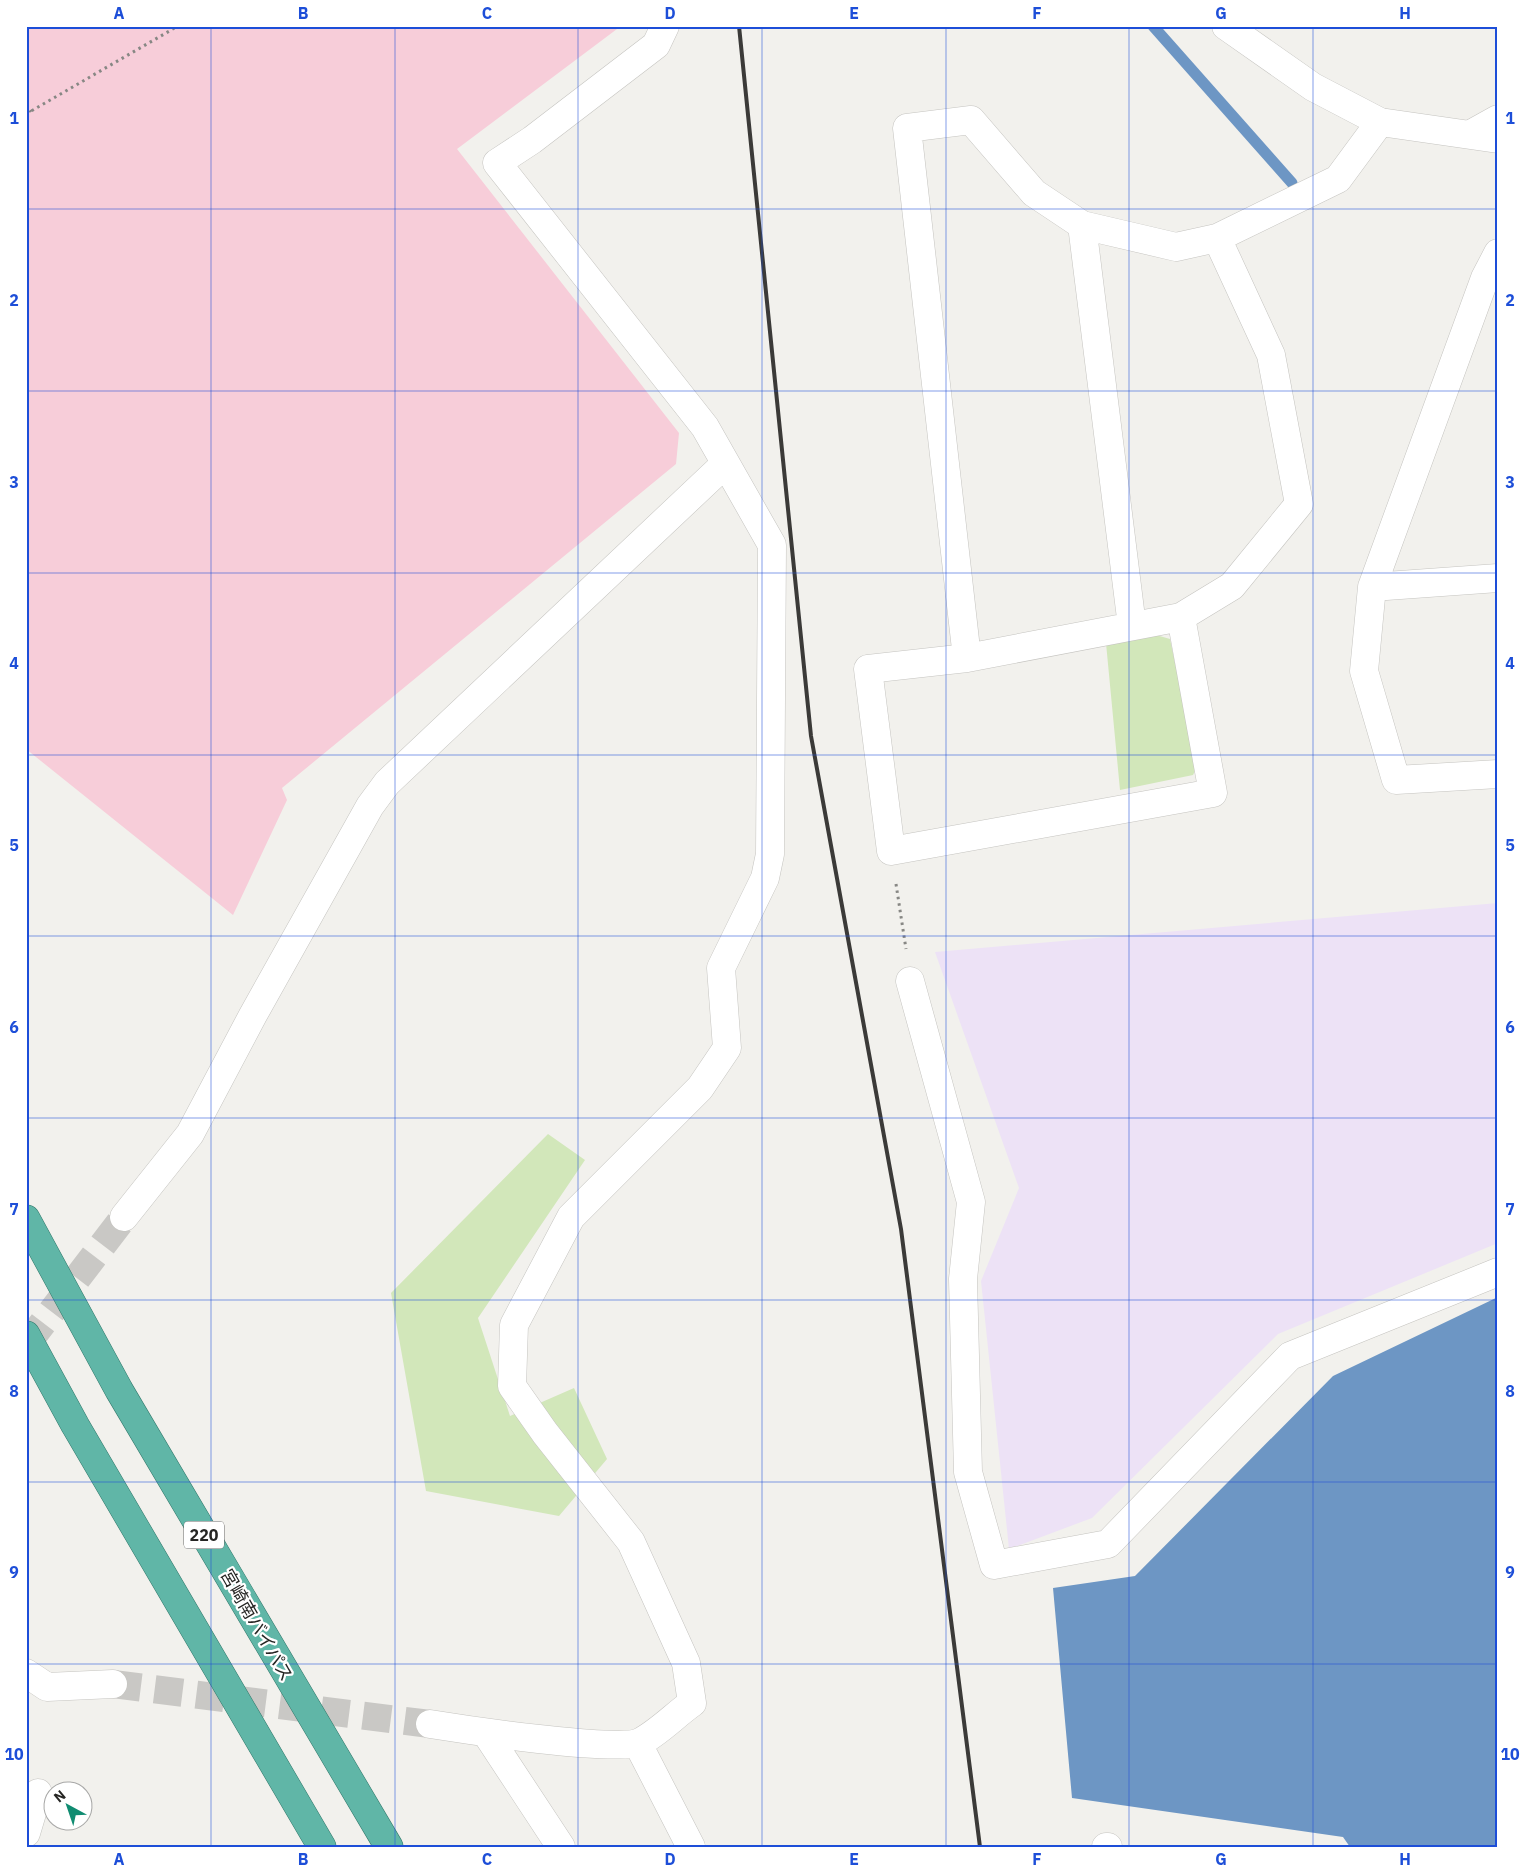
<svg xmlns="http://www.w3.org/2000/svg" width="1524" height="1873" font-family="'IBM Plex Sans','Noto Sans JP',sans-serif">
<rect width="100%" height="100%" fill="#f2f1ed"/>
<path fill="#ede2f6" d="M1498,903V1243L1278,1334L1092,1518L1009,1549L981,1281L1019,1188L935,952Z"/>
<path fill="#d2e7ba" d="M1156,635L1170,639L1197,767L1193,775L1120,790L1106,643Z
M548,1134L585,1160L478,1318L510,1416L574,1388L607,1459L559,1516L426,1491L391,1293Z"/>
<path fill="#6d96c4" d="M1498,1297V1847H1350L1343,1837L1072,1798L1053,1588L1135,1576L1333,1376Z"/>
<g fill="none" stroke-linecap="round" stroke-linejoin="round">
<path stroke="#6d96c4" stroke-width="11" d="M1153,26L1292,183"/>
</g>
<path fill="#f7cdd9" d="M26,26H621L457,149L679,433L676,464L282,788L287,800L233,915L26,749Z"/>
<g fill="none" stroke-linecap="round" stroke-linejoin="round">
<path stroke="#c9c8c5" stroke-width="28" stroke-dasharray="28 14" stroke-linecap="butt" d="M26,1345L124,1217
M113,1684L430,1724"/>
<g stroke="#c5c4c0" stroke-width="29">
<path id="minor" d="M1471,134L1498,119
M1082,225L1132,626
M1498,253L1485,278L1372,587L1364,671L1396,780L1498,774
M1372,587L1498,578
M1181,617L1213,793L891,851L868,669L967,658L1181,617L1232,586L1299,504L1271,355L1217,238
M967,658L907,128L971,120L1034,193L1082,225L1176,247L1217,238L1338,179L1380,122
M910,981L971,1202L963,1279L968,1472L994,1565L1108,1544L1290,1356L1498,1272
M124,1217L190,1134L253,1015L370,806L387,783L725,464
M26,1673L47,1687L113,1684
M430,1724C461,1729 619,1753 640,1742C658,1733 675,1715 692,1703L686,1663L631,1542L545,1433L512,1386L514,1325L571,1217L700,1088L727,1048L721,968L765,878L770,854L772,545L705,427L497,163L532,140L656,45L665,26
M486,1733L561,1847
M638,1744L691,1847
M26,1833L38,1793
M1106,1847H1108"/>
</g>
<g stroke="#c5c4c0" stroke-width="29">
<path id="tertiary" d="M1226,26L1313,87L1380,122L1498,139"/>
</g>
<g stroke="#32786b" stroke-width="29">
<path id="trunk" d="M26,1219L119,1390L389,1847
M26,1335L75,1425L322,1847"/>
</g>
<path stroke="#878784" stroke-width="3" stroke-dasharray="2.5 4" stroke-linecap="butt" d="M26,105L31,112
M26,114L178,26
M896,884L906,949"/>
<use href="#minor" stroke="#fff" stroke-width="28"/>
<use href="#tertiary" stroke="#fff" stroke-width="28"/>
<use href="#trunk" stroke="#60b6a7" stroke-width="28"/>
<path stroke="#3b3a38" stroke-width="4" d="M739,26L811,736L901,1229L980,1847"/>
</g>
<path fill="none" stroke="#1d4ed8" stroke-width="1" stroke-opacity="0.55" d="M211,26V1847M395,26V1847M578,26V1847M762,26V1847M946,26V1847M1129,26V1847M1313,26V1847M26,209H1498M26,391H1498M26,573H1498M26,755H1498M26,936H1498M26,1118H1498M26,1300H1498M26,1482H1498M26,1664H1498"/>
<g text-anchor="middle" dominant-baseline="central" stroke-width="4.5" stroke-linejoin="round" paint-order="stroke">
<rect fill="#fff" stroke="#676766" stroke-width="1" x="184" y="1521.5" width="40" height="27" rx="4"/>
<g font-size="16" font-weight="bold" fill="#262624">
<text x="204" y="1535">220</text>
</g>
<g font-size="18" fill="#262624" stroke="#fff">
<text transform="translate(257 1625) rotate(60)">宮崎南バイパス</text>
</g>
</g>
<rect width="1524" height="1873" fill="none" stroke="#ffffff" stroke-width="55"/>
<g transform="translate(68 1806) rotate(320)"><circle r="24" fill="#ffffff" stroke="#a8a8a7"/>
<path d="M0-4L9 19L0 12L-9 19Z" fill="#108c71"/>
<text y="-8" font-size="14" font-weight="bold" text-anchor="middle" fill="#262624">N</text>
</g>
<rect x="28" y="28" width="1468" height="1818" fill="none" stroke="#1d4ed8" stroke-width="2"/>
<g font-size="16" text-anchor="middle" font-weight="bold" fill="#1d4ed8">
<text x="119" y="19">A</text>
<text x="303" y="19">B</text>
<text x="487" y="19">C</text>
<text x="670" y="19">D</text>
<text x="854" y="19">E</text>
<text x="1037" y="19">F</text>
<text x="1221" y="19">G</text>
<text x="1405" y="19">H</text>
<text x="14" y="124">1</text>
<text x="1510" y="124">1</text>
<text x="14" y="306">2</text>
<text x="1510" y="306">2</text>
<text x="14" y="488">3</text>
<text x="1510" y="488">3</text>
<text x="14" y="669">4</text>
<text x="1510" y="669">4</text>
<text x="14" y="851">5</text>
<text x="1510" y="851">5</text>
<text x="14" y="1033">6</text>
<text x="1510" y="1033">6</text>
<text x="14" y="1215">7</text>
<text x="1510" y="1215">7</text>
<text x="14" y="1397">8</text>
<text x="1510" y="1397">8</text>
<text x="14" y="1578">9</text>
<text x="1510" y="1578">9</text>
<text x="14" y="1760">10</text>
<text x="1510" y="1760">10</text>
<text x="119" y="1865">A</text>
<text x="303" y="1865">B</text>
<text x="487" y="1865">C</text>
<text x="670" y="1865">D</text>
<text x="854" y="1865">E</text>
<text x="1037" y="1865">F</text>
<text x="1221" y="1865">G</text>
<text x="1405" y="1865">H</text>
</g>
</svg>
